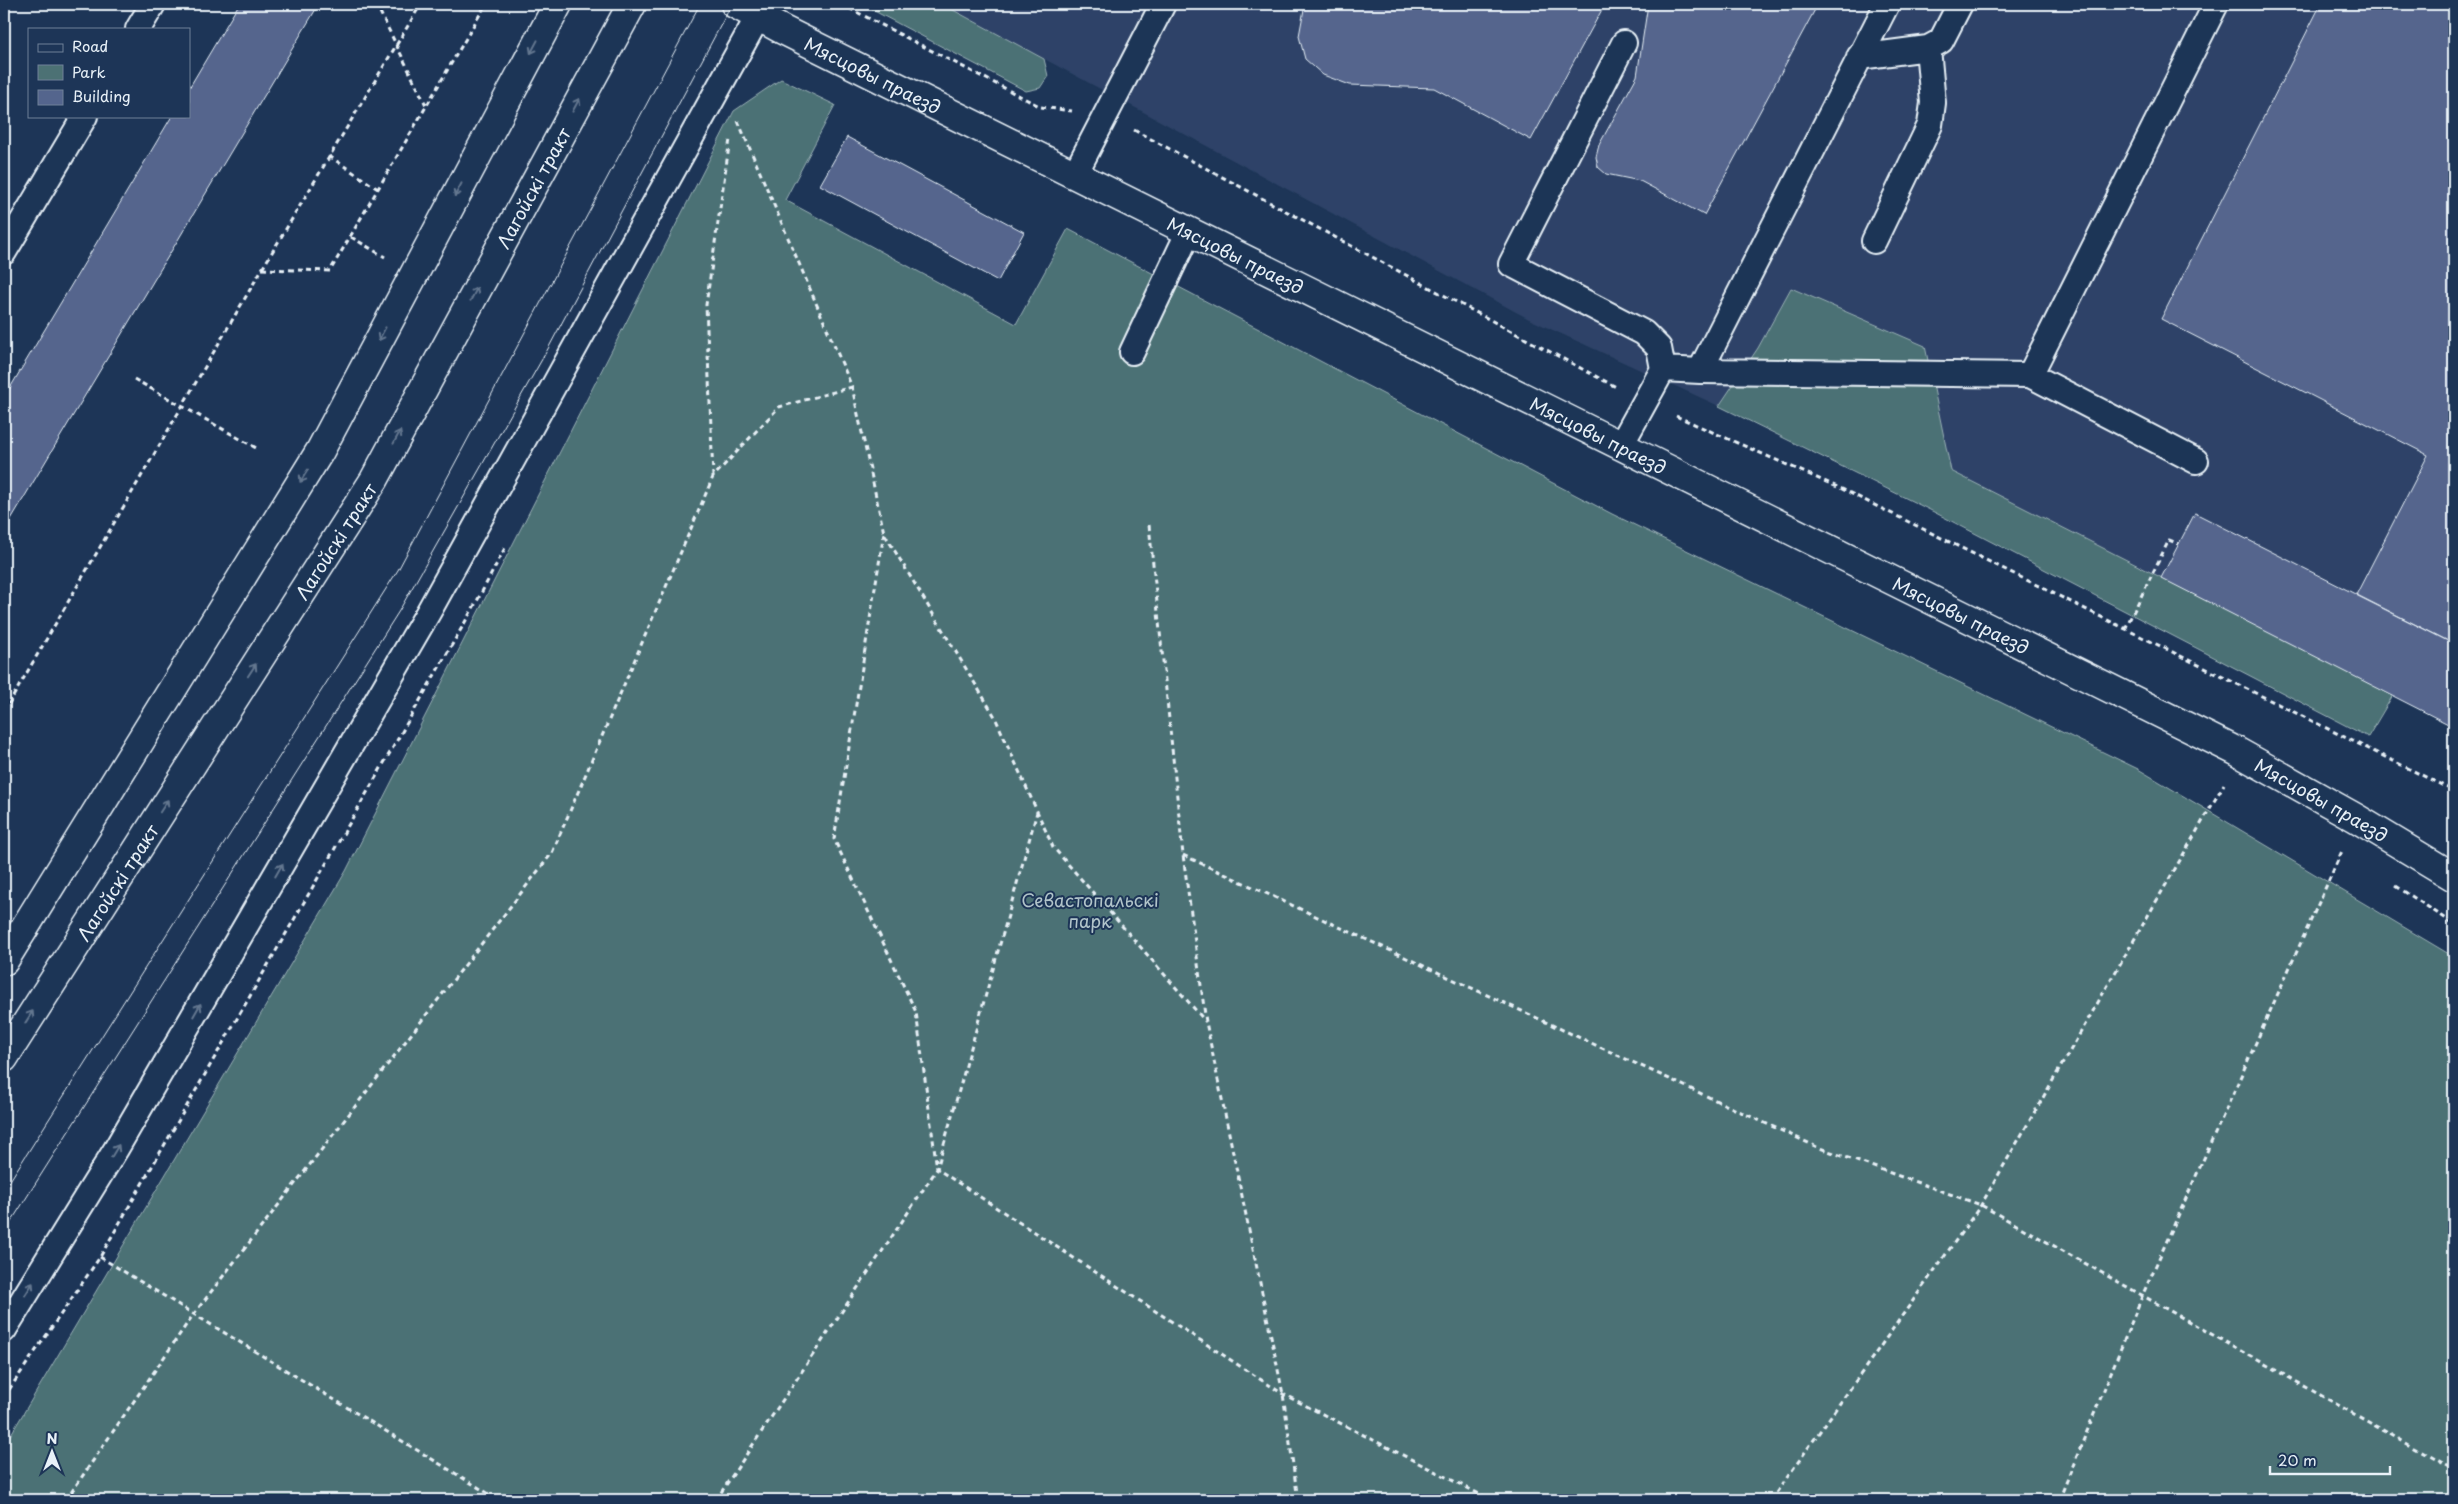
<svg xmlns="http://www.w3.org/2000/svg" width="2458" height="1504" font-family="'Playpen Sans',sans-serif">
<rect width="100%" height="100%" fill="#1d3557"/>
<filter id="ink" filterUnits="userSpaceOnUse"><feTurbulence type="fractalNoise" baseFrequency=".02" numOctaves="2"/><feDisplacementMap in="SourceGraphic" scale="10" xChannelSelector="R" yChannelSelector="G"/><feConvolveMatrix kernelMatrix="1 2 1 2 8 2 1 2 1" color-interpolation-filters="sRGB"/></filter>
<g filter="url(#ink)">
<path fill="#2e4367" d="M942,4H1914L1925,10L1929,4H2454V727L1951,471L1925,346L1791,288L1758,348L1719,406L1531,320Z"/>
<path fill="#4c7174" stroke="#9ab1b6" d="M861,4H942L1044,59L1048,76L1040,88L1026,91Z
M781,79L835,105L785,200L1016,324L1068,229L1612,514L2138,769L2454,957V1500H4V1446L346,871L734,111Z
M1791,288L1925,346L1951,471L2393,695L2368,737L1930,510L1719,406L1758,348Z"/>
<path fill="#54658d" stroke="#e8f1f8" d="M239,4H319L4,531V398L172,116H189V88Z
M1305,4H1605L1531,140L1434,88L1350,85L1323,75L1305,59L1299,36Z
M1648,4H1818L1704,215L1640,181L1606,174L1598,167L1596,157L1599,145L1637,76Z
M2321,4H2454V644L2356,595L2428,455L2161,319Z
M847,137L1024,232L998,281L820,185Z
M2195,513L2454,644V727L2161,578Z"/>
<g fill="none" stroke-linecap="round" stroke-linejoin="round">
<g stroke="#e8f1f8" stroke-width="28">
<path id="lane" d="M138,29L153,4
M1859,57L1928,48L1941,41L1960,4
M1075,174L1163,4
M1874,241L1930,125L1933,103L1928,48
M4,252L85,116
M1132,352L1189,231
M1663,369L1700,371L1887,4
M1700,371L2030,375L2216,4
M2030,375L2196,461
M1621,445L1663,369L1659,348L1644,333L1511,264L1624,43
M4,1330L116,1149L429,611L765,4"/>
</g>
<g stroke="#e8f1f8" stroke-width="31">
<g id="street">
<path id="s1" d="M735,4L783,30L2236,751L2356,818L2454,877"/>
</g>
</g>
<g stroke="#e8f1f8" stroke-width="31">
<g id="primary">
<path d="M4,961L320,451L558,4"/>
<path id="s2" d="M4,1058L374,480L632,4"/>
</g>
</g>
<path stroke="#e8f1f8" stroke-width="3" stroke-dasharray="5 4" stroke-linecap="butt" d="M376,4L426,105
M841,4L1041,107L1072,111
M738,121L852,387L884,533L994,715L1053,847L1206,1022
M1134,130L1616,387
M329,156L378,189
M351,237L385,257
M262,269L330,271L486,4
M134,379L258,449
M1676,416L1842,489L2454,791
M713,477L706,305L730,139
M1149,525L1183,855L1206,1022L1283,1394L1298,1500
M884,533L834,839L916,1012L937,1169L1283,1394L1491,1500
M2125,629L2169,540L2179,544
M4,712L262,269L421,4
M1183,855L1817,1147L1981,1205L2454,1470
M2396,886L2454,924
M100,1257L499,1500
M4,1397L100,1257L476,603L505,548
M66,1500L193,1315L552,853L713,477L779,407L852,387
M716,1500L937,1169L1037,812
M1771,1500L1981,1205L2224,784
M2059,1500L2143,1294L2342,851"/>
<use href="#lane" stroke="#1d3557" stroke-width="24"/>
<use href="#street" stroke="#1d3557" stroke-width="28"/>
<use href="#primary" stroke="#1d3557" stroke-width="28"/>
<path stroke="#e8f1f8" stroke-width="1" d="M4,1190L398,570L700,4
M4,1233L399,611L549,347L732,4"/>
</g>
<defs><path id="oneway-shaft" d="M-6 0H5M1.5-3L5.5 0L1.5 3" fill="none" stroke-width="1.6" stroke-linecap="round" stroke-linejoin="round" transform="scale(1.25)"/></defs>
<g stroke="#64778f">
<use href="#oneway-shaft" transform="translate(534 47) rotate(118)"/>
<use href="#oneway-shaft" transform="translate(576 105) rotate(-62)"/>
<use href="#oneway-shaft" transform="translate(458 190) rotate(118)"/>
<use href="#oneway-shaft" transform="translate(474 294) rotate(-62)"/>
<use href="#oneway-shaft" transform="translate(382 334) rotate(118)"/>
<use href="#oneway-shaft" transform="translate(397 437) rotate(-62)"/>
<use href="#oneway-shaft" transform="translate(304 476) rotate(122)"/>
<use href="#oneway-shaft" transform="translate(252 670) rotate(-57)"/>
<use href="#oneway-shaft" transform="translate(164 806) rotate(-57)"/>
<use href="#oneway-shaft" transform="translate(279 870) rotate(-60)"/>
<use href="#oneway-shaft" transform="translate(197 1010) rotate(-60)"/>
<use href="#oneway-shaft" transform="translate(29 1017) rotate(-58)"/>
<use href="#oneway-shaft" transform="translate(115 1151) rotate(-59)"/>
<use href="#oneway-shaft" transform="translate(29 1289) rotate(-58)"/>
</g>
</g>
<g text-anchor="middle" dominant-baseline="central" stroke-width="4" stroke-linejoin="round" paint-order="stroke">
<g font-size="18" fill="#e8f1f8" stroke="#1d3557">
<text stroke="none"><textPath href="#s1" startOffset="155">Мясцовы праезд</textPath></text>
<text stroke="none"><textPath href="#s2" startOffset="1019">Лагойскі тракт</textPath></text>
<text stroke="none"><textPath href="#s1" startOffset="560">Мясцовы праезд</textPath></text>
<text stroke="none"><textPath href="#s1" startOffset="965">Мясцовы праезд</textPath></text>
<text stroke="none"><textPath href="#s2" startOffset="614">Лагойскі тракт</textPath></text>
<text stroke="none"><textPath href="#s1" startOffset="1370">Мясцовы праезд</textPath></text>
<text stroke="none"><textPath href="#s1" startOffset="1775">Мясцовы праезд</textPath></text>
<text stroke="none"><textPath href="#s2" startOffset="209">Лагойскі тракт</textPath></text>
</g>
<g font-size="18" fill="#b1c4ca" stroke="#1d3557">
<text x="1090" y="899">Севастопальскі<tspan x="1090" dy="21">парк</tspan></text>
</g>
</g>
<rect width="2458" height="1504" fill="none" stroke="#1d3557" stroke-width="20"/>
<rect x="10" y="10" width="2438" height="1484" fill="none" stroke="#e8f1f8" stroke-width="2" filter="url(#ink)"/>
<rect x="28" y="28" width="162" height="90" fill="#1d3557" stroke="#6e8097"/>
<rect x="38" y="44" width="25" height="8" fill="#1d3557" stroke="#6e8097"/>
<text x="72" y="52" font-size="15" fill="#e8f1f8">Road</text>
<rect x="38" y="65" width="25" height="15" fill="#4c7174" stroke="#6e8097"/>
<text x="72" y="78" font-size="15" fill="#e8f1f8">Park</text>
<rect x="38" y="90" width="25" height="15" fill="#54658d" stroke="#6e8097"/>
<text x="72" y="102" font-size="15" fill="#e8f1f8">Building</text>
<g transform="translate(52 1452)" stroke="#1d3557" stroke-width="4" paint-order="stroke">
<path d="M0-4L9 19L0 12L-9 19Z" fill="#e8f1f8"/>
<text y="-8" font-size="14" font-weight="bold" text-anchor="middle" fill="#e8f1f8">N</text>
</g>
<path d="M2270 1466v8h120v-8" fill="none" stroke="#e8f1f8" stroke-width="2.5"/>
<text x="2278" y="1466" font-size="15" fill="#e8f1f8" stroke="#1d3557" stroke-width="4" paint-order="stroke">20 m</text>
</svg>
